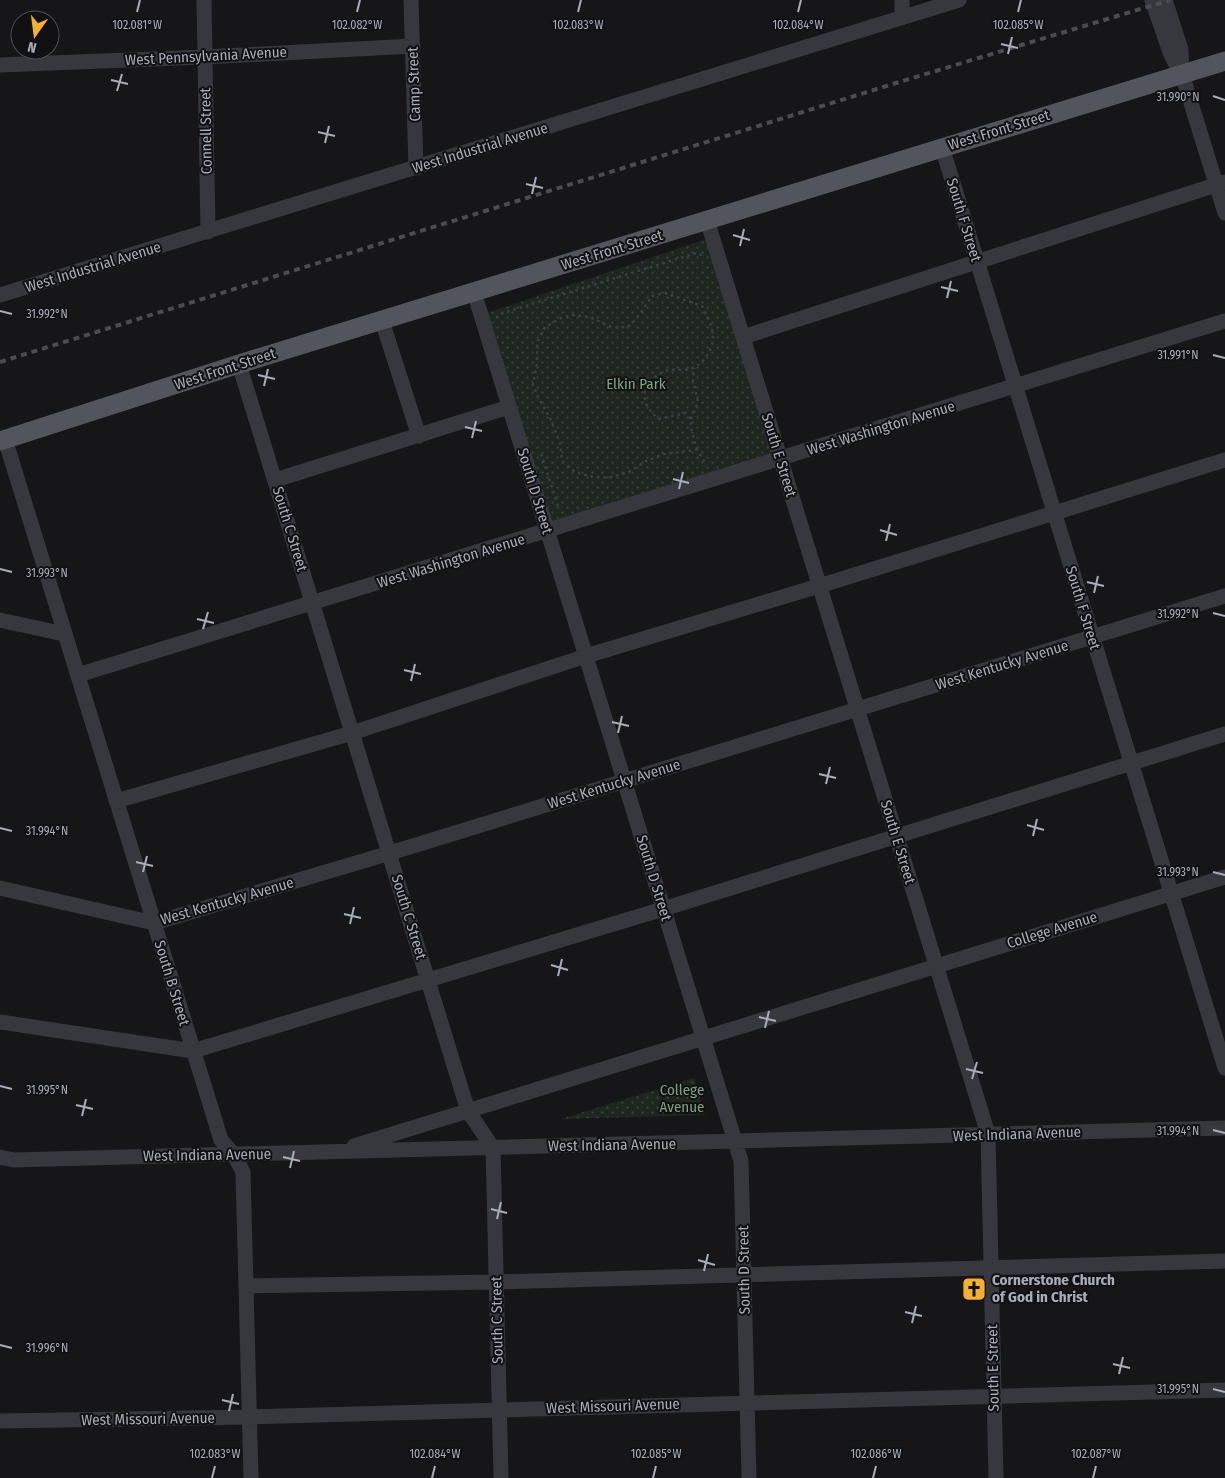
<svg xmlns="http://www.w3.org/2000/svg" width="1225" height="1478" font-family="'Fira Sans Condensed',sans-serif">
<defs>
<pattern id="grass-dots" width="8" height="8" patternUnits="userSpaceOnUse" patternTransform="scale(1.25)"><rect width="8" height="8" fill="#1e261f"/><path d="M2 2h.1M6 6h.1" fill="none" stroke="#3c433d" stroke-width="1.8" stroke-linecap="round"/></pattern>
</defs>
<rect width="100%" height="100%" fill="#161618"/>
<path fill="url(#grass-dots)" d="M712,237L780,459L547,531L481,315Z
M694,1078L705,1115L561,1119Z"/>
<g fill="none" stroke-linecap="round" stroke-linejoin="round">
<path stroke="#3d3f44" stroke-width="2.5" stroke-dasharray="2.5 4" stroke-linecap="butt" d="M498,318L497,317L503,313L696,253L702,255
M691,419L698,402L693,380L694,368
M697,450L691,428V419L685,413L659,419C639,404 639,383 663,372C675,367 684,372 693,368C700,365 705,359 709,352C718,335 710,322 702,306L665,293L652,296L642,311L631,325L621,328L609,326L590,317L573,315L561,318L545,327L537,342V363L533,385L538,397L551,420L560,443L562,461L575,472L588,476L608,478L629,472L646,461L664,454L697,450L707,465
M541,454L559,509H560"/>
<path stroke="#37383d" stroke-width="15" d="M204,0L208,232
M411,0L416,168
M902,0V18
M1152,0L1171,55L1181,73
M1165,0L1181,49L1182,74L1225,213
M0,65L205,57L413,46
M942,147L1225,1068
M707,220L988,1134L996,1478
M474,292L741,1161L749,1478
M0,295L959,0
M382,321L419,436
M743,337L1225,182
M239,364L468,1111L493,1148L501,1478
M5,439L221,1140L234,1155L243,1172L251,1478
M275,480L509,407
M0,620L64,634
M78,675L1225,321
M116,801L352,733L586,656L819,586L1225,460
M0,888L154,923L390,853L1225,596
M0,1022L193,1051L663,909L1225,734
M354,1146L1225,877
M0,1157L14,1160L1225,1128
M246,1286L496,1282L1225,1261
M0,1421L249,1417L1225,1390"/>
<path stroke="#53555c" stroke-width="19" d="M0,441L239,364L1225,61"/>
<path stroke="#4a4c52" stroke-width="4" stroke-dasharray="6 5" stroke-linecap="butt" d="M0,362L896,83L1170,0"/>
</g>
<path fill="none" stroke="#a8adb8" stroke-width="2" d="M137,12L140,0M357,12L360,0M578,12L581,0M798,12L801,0M1018,12L1021,0M1001,44L1018,48M1008,54L1012,37M111,80L128,84M117,91L122,74M1213,96L1225,100M318,132L335,136M325,143L329,126M526,184L543,188M532,194L536,177M733,235L750,240M740,246L744,229M941,287L958,291M947,298L951,281M0,311L12,314M1213,355L1225,358M258,375L275,379M264,386L268,369M465,427L482,431M472,438L476,421M673,479L689,483M679,489L683,472M880,530L897,535M886,541L890,524M0,569L12,572M1087,582L1104,586M1094,593L1098,576M1213,613L1225,616M197,619L214,623M203,629L208,612M404,670L421,674M411,681L415,664M612,722L629,726M618,733L622,716M819,774L836,778M826,784L830,767M1027,825L1044,830M0,828L12,831M1033,836L1037,819M136,862L153,866M143,872L147,856M1213,872L1225,875M344,914L361,918M350,924L354,907M551,965L568,970M558,976L562,959M759,1017L776,1021M765,1028L769,1011M966,1069L983,1073M972,1079L977,1062M0,1086L12,1089M76,1105L93,1109M82,1116L86,1099M1213,1130L1225,1133M283,1157L300,1161M290,1168L294,1151M491,1209L507,1213M497,1219L501,1202M698,1260L715,1265M704,1271L708,1254M905,1312L922,1316M912,1323L916,1306M0,1345L12,1348M1113,1364L1130,1368M1119,1374L1123,1357M1213,1389L1225,1392M222,1400L239,1404M229,1411L233,1394M212,1478L215,1466M432,1478L435,1466M653,1478L656,1466M873,1478L876,1466M1093,1478L1096,1466"/>
<defs>
<g id="church-square" transform="scale(1.25)"><rect x="-9" y="-9" width="18" height="18" rx="4" fill="#f2b134" stroke="#111113"/><path d="M-1.2-6h2.4v3.5h3.3v2.4h-3.3V6h-2.4V-.1h-3.3v-2.4h3.3Z" fill="#111"/></g>
</defs>
<g fill-rule="evenodd">
<use href="#church-square" x="974" y="1289"/>
</g>
<g text-anchor="middle" dominant-baseline="central" stroke-width="4" stroke-linejoin="round" paint-order="stroke">
<g font-size="15" fill="#a8adb8" stroke="#111113">
<text transform="translate(206 56) rotate(-3)">West Pennsylvania Avenue</text>
<text transform="translate(414 84) rotate(-92)">Camp Street</text>
<text transform="translate(999 130) rotate(-17)">West Front Street</text>
<text transform="translate(206 131) rotate(-91)">Connell Street</text>
<text transform="translate(480 148) rotate(-17)">West Industrial Avenue</text>
<text transform="translate(964 220) rotate(73)">South F Street</text>
<text transform="translate(612 250) rotate(-17)">West Front Street</text>
<text transform="translate(93 267) rotate(-17)">West Industrial Avenue</text>
<text transform="translate(225 369) rotate(-18)">West Front Street</text>
<text transform="translate(881 428) rotate(-17)">West Washington Avenue</text>
<text transform="translate(779 455) rotate(73)">South E Street</text>
<text transform="translate(535 491) rotate(73)">South D Street</text>
<text transform="translate(290 529) rotate(73)">South C Street</text>
<text transform="translate(451 561) rotate(-17)">West Washington Avenue</text>
<text transform="translate(1083 608) rotate(73)">South F Street</text>
<text transform="translate(1002 665) rotate(-17)">West Kentucky Avenue</text>
<text transform="translate(614 784) rotate(-17)">West Kentucky Avenue</text>
<text transform="translate(898 842) rotate(73)">South E Street</text>
<text transform="translate(654 878) rotate(73)">South D Street</text>
<text transform="translate(227 901) rotate(-16)">West Kentucky Avenue</text>
<text transform="translate(409 917) rotate(73)">South C Street</text>
<text transform="translate(1052 930) rotate(-17)">College Avenue</text>
<text transform="translate(172 983) rotate(73)">South B Street</text>
<text transform="translate(1017 1134) rotate(-2)">West Indiana Avenue</text>
<text transform="translate(612 1145) rotate(-1)">West Indiana Avenue</text>
<text transform="translate(207 1155) rotate(-1)">West Indiana Avenue</text>
<text transform="translate(744 1270) rotate(-91)">South D Street</text>
<text transform="translate(497 1320) rotate(-91)">South C Street</text>
<text transform="translate(993 1368) rotate(-91)">South E Street</text>
<text transform="translate(613 1406) rotate(-2)">West Missouri Avenue</text>
<text transform="translate(148 1419) rotate(-1)">West Missouri Avenue</text>
</g>
<g font-size="15" fill="#7fa381" stroke="#111113">
<text x="636" y="384">Elkin Park</text>
<text x="682" y="1090">College<tspan x="682" dy="17">Avenue</tspan></text>
</g>
<g font-size="15" font-weight="bold" fill="#a8adb8" stroke="#111113" text-anchor="start">
<text x="992" y="1280">Cornerstone Church<tspan x="992" dy="17">of God in Christ</tspan></text>
</g>
</g>
<g font-size="12" text-anchor="middle" fill="#a8adb8" stroke="#111113" stroke-width="4" stroke-linejoin="round" paint-order="stroke">
<text x="137" y="29">102.081°W</text>
<text x="357" y="29">102.082°W</text>
<text x="578" y="29">102.083°W</text>
<text x="798" y="29">102.084°W</text>
<text x="1018" y="29">102.085°W</text>
<text x="1178" y="101">31.990°N</text>
<text x="47" y="318">31.992°N</text>
<text x="1178" y="359">31.991°N</text>
<text x="47" y="577">31.993°N</text>
<text x="1178" y="618">31.992°N</text>
<text x="47" y="835">31.994°N</text>
<text x="1178" y="876">31.993°N</text>
<text x="47" y="1094">31.995°N</text>
<text x="1178" y="1135">31.994°N</text>
<text x="47" y="1352">31.996°N</text>
<text x="1178" y="1393">31.995°N</text>
<text x="215" y="1458">102.083°W</text>
<text x="435" y="1458">102.084°W</text>
<text x="656" y="1458">102.085°W</text>
<text x="876" y="1458">102.086°W</text>
<text x="1096" y="1458">102.087°W</text>
</g>
<g transform="translate(35 35) rotate(194)"><circle r="24" fill="#111113" stroke="#4d4f55"/>
<path d="M0-4L9 19L0 12L-9 19Z" fill="#f2b134"/>
<text y="-8" font-size="14" font-weight="bold" text-anchor="middle" fill="#a8adb8">N</text>
</g>
</svg>
